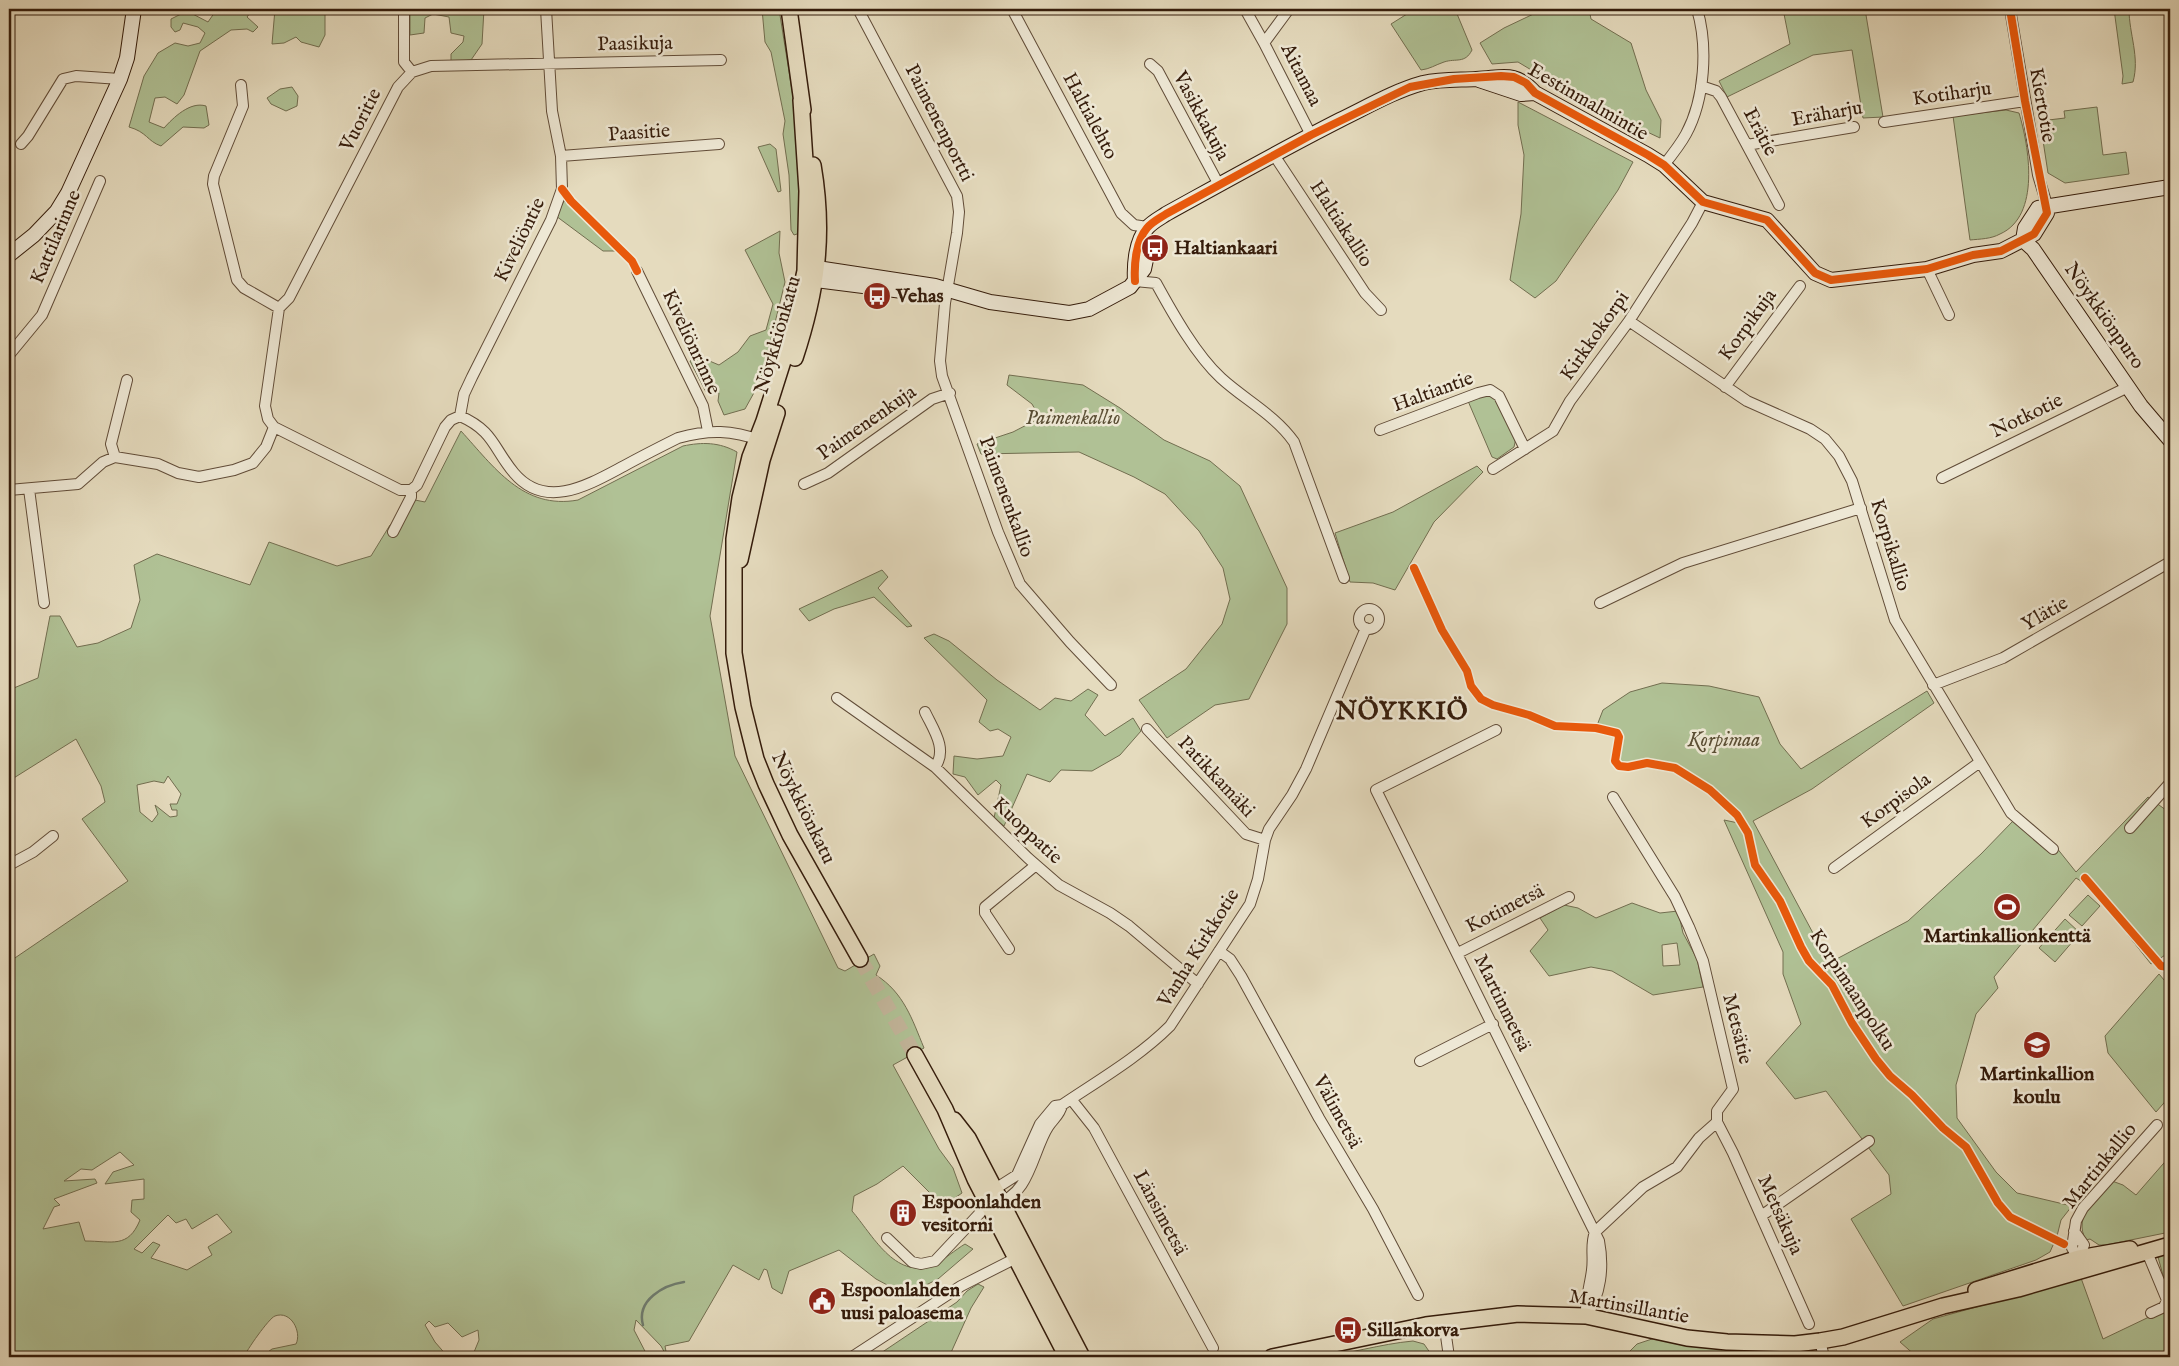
<svg xmlns="http://www.w3.org/2000/svg" width="2179" height="1366" font-family="'IM FELL English',serif">
<rect width="100%" height="100%" fill="#e5dbbe"/>
<filter id="stains"><feTurbulence type="fractalNoise" baseFrequency=".004" numOctaves="4"/><feColorMatrix values="0 0 0 0 .2 0 0 0 0 .09 0 0 0 0 .02 0 0 0 .5 -.17"/></filter>
<radialGradient id="worn" r=".72"><stop offset=".6" stop-color="#630" stop-opacity="0"/><stop offset="1" stop-color="#630" stop-opacity=".3"/></radialGradient>
<path fill="#b0c195" stroke="#726e50" fill-rule="evenodd" d="M217,9H253L247,17L258,27L253,32L247,29L231,30L200,51L184,95L177,104L165,97L155,98L149,122L164,128C173,118 190,101 206,106L209,125L204,128L183,127L161,146C147,141 147,132 129,127L144,76L158,53L175,43L188,46L200,43L205,33L198,27L183,23L180,30L175,32L171,27V19L187,11L208,22Z
M275,9H325V35L319,47L301,42L296,37L284,43L272,44Z
M410,9H484L482,44L471,60L451,62V54L463,42L464,36L451,33L449,17L433,14L425,18L424,33L410,35Z
M762,9H779L794,103L801,174L800,233L794,235L791,230L789,175L783,134L785,121L771,52L765,42Z
M1415,9H1455L1472,50C1465,64 1456,58 1444,62C1435,65 1430,69 1421,70L1391,24Z
M1544,9H1589L1591,19L1631,43L1646,90L1661,120L1660,138L1588,104L1518,62L1492,64L1480,43L1504,28Z
M1783,9H1865L1883,117L1863,118L1852,50L1813,55L1727,97L1719,81L1790,44Z
M2114,9H2129C2129,34 2140,57 2133,82L2122,84L2123,76Z
M292,87L298,96L297,106L286,111L271,104L267,98L280,89Z
M1518,102L1633,162L1618,190L1556,281L1535,298L1510,280L1521,214L1524,155L1518,125Z
M2097,107L2103,155L2126,152L2129,174L2065,183L2048,173L2040,121L2065,118L2064,111Z
M2006,110L2019,113C2029,146 2041,216 2000,234C1991,239 1980,239 1970,240L1953,116Z
M770,144L776,149L781,191L778,192L758,147Z
M564,201L587,221L616,251H603L556,216Z
M780,231L779,253L785,282L761,380L745,409L724,415L718,401L719,393L706,392L690,361L700,357L719,365L738,352L750,336L766,330L773,304L745,250Z
M1009,375L1083,385L1120,408L1164,440L1210,461L1240,486L1287,588V624L1249,699L1215,705L1167,738L1139,700L1186,669L1222,624L1230,599L1223,568L1199,531L1165,494L1134,477L1079,452L981,454L977,444L1013,432L1040,418L1032,404L1007,385Z
M1486,395L1496,397L1516,438L1514,447L1497,459L1492,457L1468,401Z
M461,431C494,467 523,510 578,500L683,446C702,442 719,442 737,452L710,616L735,756L838,968L845,971L874,954L880,966L876,975C904,993 912,1019 924,1048L893,1065L939,1149L953,1168L962,1193L943,1206L903,1166L877,1184L854,1196L852,1211C872,1234 895,1280 932,1265C944,1260 955,1250 965,1244L973,1249L938,1279L906,1295L876,1279L839,1250L789,1271L782,1294L772,1288L767,1270L764,1269L759,1280L733,1265L689,1341L665,1346L667,1357L661,1346L636,1320L634,1330L648,1357H472L479,1340L478,1330L462,1337L448,1323L435,1327L429,1321L425,1325L435,1342L448,1357H261L272,1349L296,1344C302,1332 291,1310 275,1316C269,1318 246,1351 244,1357H9V962L128,881L82,819L105,802L101,786L76,739L9,781V690L38,678L50,616H60L77,647L98,643L131,628L140,600L134,565L157,554L250,585L269,542L337,566L371,556L390,525L405,517L415,500L425,502ZM168,776L181,794L177,804H170L172,810H177V816L170,817L155,805L158,814L152,822L140,812L137,785L154,781L164,783ZM120,1152L134,1165L113,1172L105,1184L144,1179V1199L132,1200L131,1212L140,1220C128,1249 112,1241 85,1241L79,1222L43,1229L54,1207L60,1205L54,1199L97,1183L95,1179L64,1181L81,1169L92,1170ZM217,1214L232,1232L208,1247L212,1255L187,1270L151,1258L160,1245L153,1242L142,1253L134,1249L168,1215L176,1223L186,1219L192,1229Z
M1477,466L1483,472L1434,522L1395,590L1373,583L1350,582L1335,533L1393,512Z
M882,570L888,577L878,588L912,626L907,627L874,597L834,609L809,621L799,609Z
M934,634L949,641L997,680L1040,710L1055,698L1071,701L1088,689L1098,695L1085,715L1105,736L1133,718L1141,731L1120,755L1092,771L1061,770L1050,782L1027,774L1004,826L994,818L1001,785L996,780L978,795L965,777L953,774L954,756L977,759L1003,756L1011,737L998,729L990,731L979,722L987,700L924,638Z
M1662,683L1709,686L1759,697L1780,744L1801,769L1927,691L1934,703L1812,789L1753,821L1829,963L1908,921L1981,854L2013,821L2056,847L2076,872L2148,797L2170,813V952L2151,964L2089,886L2076,878L1994,977L1998,988L1976,1014L1956,1085L1957,1118L1996,1172L2017,1193L2072,1206L2061,1220L2057,1236L2050,1252L2036,1260L1903,1306L1851,1219L1891,1194L1889,1175L1826,1091L1795,1099L1766,1063L1801,1024L1783,974V952L1724,820L1743,824L1741,820C1723,795 1681,766 1650,763C1640,762 1630,769 1619,766L1615,761L1619,738L1617,733L1596,728L1603,710L1630,692Z
M2088,895L2100,906L2082,926L2069,915Z
M1632,903L1660,913L1678,911L1683,933L1697,959L1703,987L1653,995L1612,971L1591,967L1549,976L1530,951L1548,930L1540,918L1564,905L1578,908L1596,918ZM1677,943L1680,965L1663,966L1662,945Z
M2065,919L2080,933L2055,962L2039,948Z
M2159,974L2170,987V1096L2156,1112L2108,1053L2105,1036Z
M2170,1156V1232L2106,1245H2099L2090,1239L2086,1240C2072,1216 2098,1197 2112,1181L2123,1185L2136,1195Z
M2170,1252V1301L2158,1257Z
M2081,1278L2103,1339L2170,1307V1357H1917L1900,1342L1933,1319Z
M978,1284L984,1287L971,1308L949,1357H875L957,1302L967,1291Z
M1658,1337L1741,1352L1744,1357H1624L1637,1344Z
M1413,1341L1424,1344L1433,1357H1317C1350,1354 1380,1344 1413,1341Z"/>
<g fill="none" stroke-linecap="round" stroke-linejoin="round">
<path stroke="#6f7b6d" stroke-width="2.5" d="M643,1325C636,1300 664,1285 684,1282"/>
<path stroke="#c2b59a" stroke-width="15" stroke-dasharray="15 8" stroke-linecap="butt" d="M860,959L915,1055"/>
<g stroke="#614c38" stroke-width="12">
<path id="street" d="M404,9V62L412,72
M858,9L957,196L959,212L957,233L945,303L940,361L942,376L998,532L1020,584L1070,642L1111,685
M1012,9L1121,213L1134,225L1147,227
M1245,9L1264,43
M1289,9L1264,43L1311,135
M2010,9L2038,175L2047,205
M1150,64L1158,71L1219,185
M241,85L243,106L214,176L213,184L237,280L244,288L279,308L265,406L268,419L274,427L400,490H411L417,485L445,427L451,420L460,416C494,431 493,448 514,473C546,511 590,484 624,466C642,456 660,447 678,438C710,429 731,430 763,441
M1701,86L1716,91L1721,97L1779,205
M1884,122L2025,101
M21,144L28,136L63,79L76,76L120,79
M1747,145L1854,127
M1274,155L1365,293L1381,310
M561,156L719,144
M1664,165C1672,155 1680,145 1686,134C1705,99 1708,46 1697,9
M1927,269L1949,315
M637,271L703,406L708,431
M1135,281L1156,283C1173,314 1196,355 1221,378C1245,400 1275,415 1294,442L1344,578
M279,308L289,298L398,87L412,72L431,66L721,60
M1629,321L1747,401L1810,429L1825,439L1839,456L1852,481L1895,620L2011,813L2053,849
M9,355L42,315L100,181
M127,380L111,444L115,457L158,464L178,473L199,477L234,470L253,463L266,447L274,427
M1725,387L1800,286
M460,416L464,394L472,377L551,220L562,189L561,156L552,111L546,9
M1380,430L1478,393L1490,390L1499,396L1525,449
M1493,469L1553,431L1570,401L1629,321L1692,223L1703,202
M1942,478L2128,387
M804,484L828,473L932,399L950,393
M29,489L44,603
M9,490L78,484L103,462L115,457
M393,532L411,497V490
M1600,603L1683,563L1861,508
M1359 619a10 10 0 1 1 20 0a10 10 0 1 1-20 0Z
M1933,685L2003,658L2170,562
M837,698L935,767L1028,858L1059,885L1110,913L1129,926L1198,984
M925,712C933,729 948,749 935,767
M1147,729L1246,834L1265,840
M1496,730L1376,790L1599,1241C1604,1267 1601,1295 1586,1316
M2130,828L2170,783
M9,865L33,852L53,836
M1834,868L1980,762
M1009,949L985,913V907L1036,865
M1219,951L1230,959L1241,976L1319,1118L1373,1209L1418,1295
M1458,953L1569,897
M2169,967L2170,968
M1420,1061L1493,1024
M1071,1099L1094,1128L1213,1348
M1717,1122L1733,1153L1809,1324
M996,1202C1029,1198 1033,1150 1048,1127C1053,1119 1060,1115 1062,1105
M1761,1216L1869,1141
M2074,1231L2084,1245L2079,1258
M1595,1232L1643,1187L1677,1167L1699,1138L1717,1122V1111L1733,1089L1703,961L1689,927L1675,897L1613,797
M887,1238L912,1262L921,1264L935,1261L980,1213L995,1189L1017,1175L1040,1124L1055,1106L1062,1105C1099,1080 1139,1057 1170,1026L1250,904L1258,879L1265,840L1269,829L1292,795L1306,769L1366,628
M2147,1252L2167,1300L2164,1307L2151,1313
M2081,1263L2072,1248L2076,1221L2083,1208L2157,1125
M1586,1316C1585,1300 1590,1286 1592,1270C1594,1256 1590,1245 1595,1232
M1444,1322L1449,1357
M1820,1341L1824,1357
M852,1357L961,1286L1020,1256"/>
</g>
<g stroke="#351c0b" stroke-width="16">
<path id="secondary" d="M1479,80L1521,94L1535,93
M2023,240L2033,249L2141,406L2170,440
M2023,240L2025,228L2038,208L2170,187
M9,255L34,235L57,211L68,193L120,79L127,58L134,9
M807,271L817,268L935,286L990,302L1069,313L1089,309L1130,287L1144,269L1149,245
M806,272L816,280L934,295L943,292
M1135,281C1134,264 1136,241 1147,228C1152,222 1160,218 1166,214C1224,182 1281,150 1340,120C1367,107 1394,91 1423,83C1441,79 1459,80 1476,79C1503,78 1514,70 1535,93L1648,155L1664,165L1703,202L1767,220L1815,273L1831,280L1927,269L1973,255L2001,251L2034,234L2047,213V205"/>
</g>
<g stroke="#351c0b" stroke-width="18">
<path id="primary" d="M789,9L803,110
M801,100L807,191L805,271L790,339L764,421L750,457L740,498L734,539V653L743,707L756,759L766,784L790,835L860,959
M795,358C817,291 825,235 813,165
M740,560L762,460L777,413
M915,1055L945,1109L975,1179L1067,1357
M954,1120L968,1138L1082,1357
M1976,1290L2079,1258L2130,1249
M1272,1357L1426,1325L1518,1314L1586,1316L1687,1338L1727,1342L1795,1344L1820,1341L1843,1337L1943,1306L2018,1289L2170,1245"/>
</g>
<use href="#street" stroke="#eee8d5" stroke-width="10"/>
<use href="#secondary" stroke="#eee8d5" stroke-width="14"/>
<use href="#primary" stroke="#e5dbbe" stroke-width="15"/>
<g stroke="#eee8d5" stroke-width="11">
<path id="cycleway" d="M562,189L571,201L632,261L637,271
M1135,281C1134,264 1136,241 1147,228C1152,222 1160,218 1166,214L1311,135L1410,87L1454,79L1501,76L1514,77L1526,83L1535,93L1648,155L1664,165L1703,202L1767,220L1815,273L1831,280L1927,269L1973,255L2001,251L2034,234L2047,213L2025,101L2010,9
M1414,568L1442,630L1467,671L1471,686L1481,699L1493,705L1529,715L1555,726L1596,728L1617,733L1619,737L1615,761L1619,766L1628,767L1647,763L1675,768L1710,790L1737,815L1748,833L1755,865L1780,901L1801,947L1809,961L1832,985L1852,1023L1876,1059L1890,1076L1912,1095L1943,1128L1966,1147L1998,1203L2010,1217L2064,1244
M2085,878L2161,966L2169,967"/>
</g>
<use href="#cycleway" stroke="#e8590c" stroke-width="8"/>
</g>
<defs>
<g id="bus-disc" transform="scale(1.4375)"><circle r="9.5" fill="#8f2418" stroke="#eee8d5"/><path d="M-5-6H5V4H4V6H2V4H-2V6H-4V4H-5ZM-3.5-4V0h7V-4ZM-3.5 1.2v1.5H-2V1.2ZM2 1.2v1.5H3.5V1.2Z" fill="#fff"/></g>
<g id="stadium-disc" transform="scale(1.4375)"><circle r="9.5" fill="#8f2418" stroke="#eee8d5"/><path d="M0-5a6.5 5 0 1 0 0 10a6.5 5 0 1 0 0-10ZM-3.5-1.8h7v3.6h-7Z" fill="#fff"/></g>
<g id="school-disc" transform="scale(1.4375)"><circle r="9.5" fill="#8f2418" stroke="#eee8d5"/><path d="M0-5L7-2L0 1L-7-2ZM-4 1L0 2.5L4 1V4Q0 6-4 4Z" fill="#fff"/></g>
<g id="building-disc" transform="scale(1.4375)"><circle r="9.5" fill="#8f2418" stroke="#eee8d5"/><path d="M-4-6H4V6H1V3H-1V6H-4ZM-2.5-4.3h1.7v1.8h-1.7ZM.8-4.3h1.7v1.8H.8ZM-2.5-1h1.7V.8h-1.7ZM.8-1h1.7V.8H.8Z" fill="#fff"/></g>
<g id="civic-disc" transform="scale(1.4375)"><circle r="9.5" fill="#8f2418" stroke="#eee8d5"/><path d="M-.6-6.5H3V-4.5H.6V-3L4-1V1h2V6H-6V1h2V-1L-.6-3ZM-1.2 2.5V6h2.4V2.5Z" fill="#fff"/></g>
</defs>
<g fill-rule="evenodd">
<use href="#bus-disc" x="1155" y="248"/>
<use href="#bus-disc" x="877" y="296"/>
<use href="#stadium-disc" x="2007" y="907"/>
<use href="#school-disc" x="2037" y="1045"/>
<use href="#building-disc" x="903" y="1213"/>
<use href="#civic-disc" x="822" y="1301"/>
<use href="#bus-disc" x="1348" y="1330"/>
</g>
<g text-anchor="middle" dominant-baseline="central" stroke-width="5" stroke-linejoin="round" paint-order="stroke">
<g font-size="20" fill="#351c0b" stroke="#eee8d5">
<text transform="translate(635 44) rotate(-1)">Paasikuja</text>
<text transform="translate(1301 75) rotate(63)">Aitamaa</text>
<text transform="translate(1952 94) rotate(-8)">Kotiharju</text>
<text transform="translate(1588 102) rotate(30)">Eestinmalmintie</text>
<text transform="translate(2042 105) rotate(80)">Kiertotie</text>
<text transform="translate(1827 114) rotate(-10)">Eräharju</text>
<text transform="translate(1090 116) rotate(62)">Haltialehto</text>
<text transform="translate(1201 116) rotate(62)">Vasikkakuja</text>
<text transform="translate(361 120) rotate(-63)">Vuoritie</text>
<text transform="translate(939 123) rotate(63)">Paimenenportti</text>
<text transform="translate(1760 132) rotate(62)">Erätie</text>
<text transform="translate(639 133) rotate(-4)">Paasitie</text>
<text transform="translate(1341 224) rotate(57)">Haltiakallio</text>
<text transform="translate(56 237) rotate(-67)">Kattilarinne</text>
<text transform="translate(520 240) rotate(-64)">Kiveliöntie</text>
<text transform="translate(2104 316) rotate(55)">Nöykkiönpuro</text>
<text transform="translate(1748 325) rotate(-54)">Korpikuja</text>
<text transform="translate(778 335) rotate(-74)">Nöykkiönkatu</text>
<text transform="translate(1595 336) rotate(-55)">Kirkkokorpi</text>
<text transform="translate(691 342) rotate(65)">Kiveliönrinne</text>
<text transform="translate(1433 392) rotate(-20)">Haltiantie</text>
<text transform="translate(2027 416) rotate(-26)">Notkotie</text>
<text transform="translate(867 423) rotate(-35)">Paimenenkuja</text>
<text transform="translate(1006 497) rotate(70)">Paimenenkallio</text>
<text transform="translate(1890 545) rotate(73)">Korpikallio</text>
<text transform="translate(2045 614) rotate(-30)">Ylätie</text>
<text transform="translate(1216 777) rotate(47)">Patikkamäki</text>
<text transform="translate(1896 801) rotate(-36)">Korpisola</text>
<text transform="translate(803 808) rotate(64)">Nöykkiönkatu</text>
<text transform="translate(1027 831) rotate(43)">Kuoppatie</text>
<text transform="translate(1505 909) rotate(-27)">Kotimetsä</text>
<text transform="translate(1199 948) rotate(-58)">Vanha Kirkkotie</text>
<text transform="translate(1852 990) rotate(57)">Korpimaanpolku</text>
<text transform="translate(1502 1003) rotate(64)">Martinmetsä</text>
<text transform="translate(1737 1029) rotate(76)">Metsätie</text>
<text transform="translate(1337 1112) rotate(61)">Välimetsä</text>
<text transform="translate(2100 1166) rotate(-51)">Martinkallio</text>
<text transform="translate(1160 1213) rotate(62)">Länsimetsä</text>
<text transform="translate(1780 1215) rotate(66)">Metsäkuja</text>
<text transform="translate(1629 1307) rotate(10)">Martinsillantie</text>
</g>
<g font-size="20" font-weight="bold" fill="#351c0b" stroke="#eee8d5" text-anchor="start">
<text x="1174" y="248">Haltiankaari</text>
<text x="896" y="296">Vehas</text>
<text x="2007" y="936" text-anchor="middle">Martinkallionkenttä</text>
<text x="2037" y="1074" text-anchor="middle">Martinkallion<tspan x="2037" dy="23">koulu</tspan></text>
<text x="922" y="1202">Espoonlahden<tspan x="922" dy="23">vesitorni</tspan></text>
<text x="841" y="1290">Espoonlahden<tspan x="841" dy="23">uusi paloasema</tspan></text>
<text x="1367" y="1330">Sillankorva</text>
</g>
<g font-size="20" font-style="italic" fill="#5a4e34" stroke="#eee8d5">
<text x="1073" y="418">Paimenkallio</text>
<text x="1724" y="740">Korpimaa</text>
</g>
<g font-size="25" font-weight="bold" letter-spacing="1" fill="#351c0b" stroke="#eee8d5">
<text x="1402" y="712">NÖYKKIÖ</text>
</g>
</g>
<rect width="2179" height="1366" fill="none" stroke="#e5dbbe" stroke-width="30"/>
<rect x="10" y="10" width="2159" height="1346" fill="none" stroke="#351c0b" stroke-width="2.5"/>
<rect x="15" y="15" width="2149" height="1336" fill="none" stroke="#351c0b"/>
<rect width="100%" height="100%" filter="url(#stains)"/>
<rect width="100%" height="100%" fill="url(#worn)"/>
</svg>
